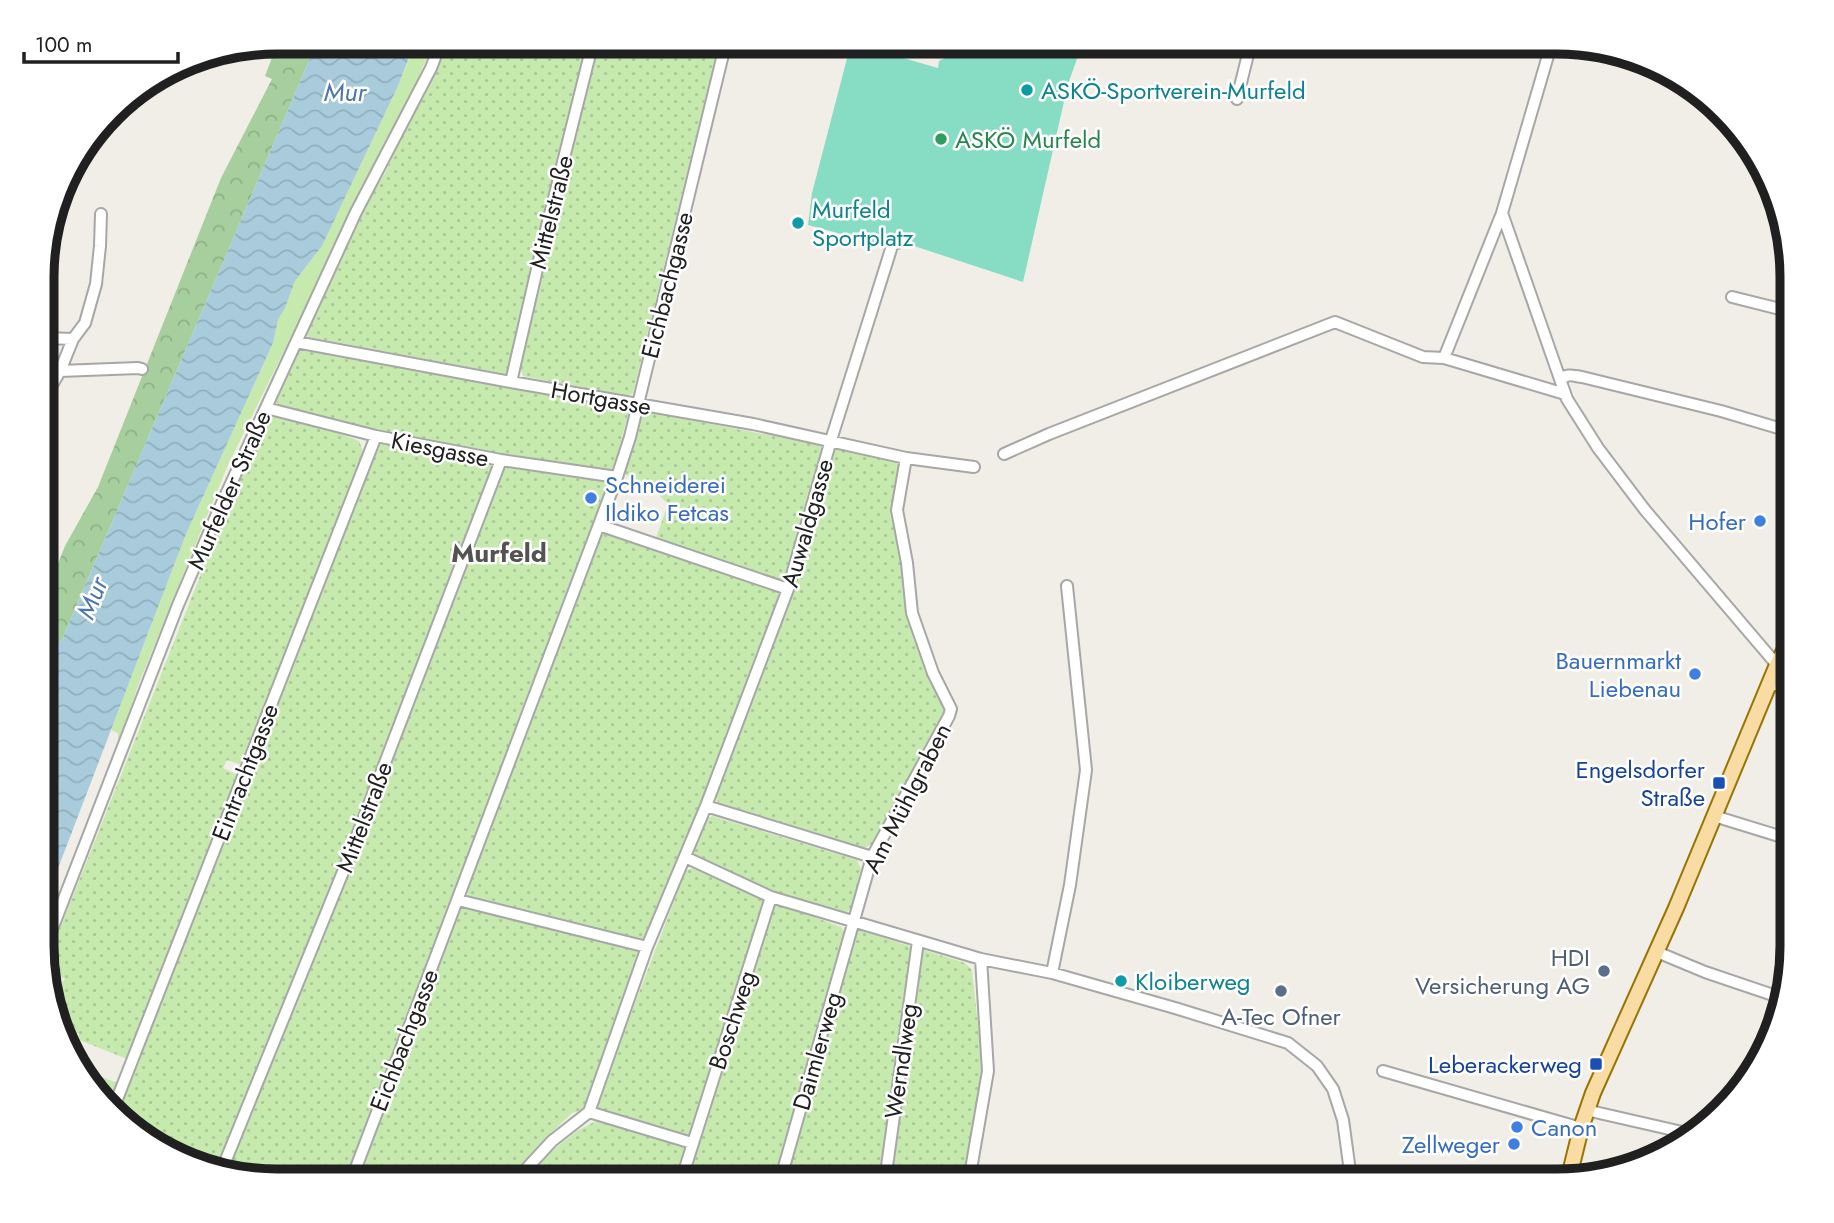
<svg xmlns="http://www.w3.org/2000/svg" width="1834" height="1223" font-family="Jost,sans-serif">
<defs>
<pattern id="forest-crowns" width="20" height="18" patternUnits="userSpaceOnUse" patternTransform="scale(1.75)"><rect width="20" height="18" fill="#a7ce9d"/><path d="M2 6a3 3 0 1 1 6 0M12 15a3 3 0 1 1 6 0" fill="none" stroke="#8fb187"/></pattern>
<pattern id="garden-dots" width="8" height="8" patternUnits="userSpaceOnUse" patternTransform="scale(1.75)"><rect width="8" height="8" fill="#c6e9ae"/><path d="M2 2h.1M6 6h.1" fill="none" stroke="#aac895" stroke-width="1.8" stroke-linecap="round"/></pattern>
<pattern id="water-waves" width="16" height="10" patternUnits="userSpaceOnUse" patternTransform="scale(1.75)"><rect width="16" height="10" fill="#a9ccdc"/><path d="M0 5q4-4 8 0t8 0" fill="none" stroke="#91afbc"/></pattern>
</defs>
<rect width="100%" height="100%" fill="#f0eee7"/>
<path fill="#c6e9ae" d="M416,42H434L404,109L364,188L227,467L139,683L120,739L118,738V733L111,730L186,534L273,343L278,320L285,308L295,281L322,246L398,86Z"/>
<path fill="url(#forest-crowns)" d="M278,42H317L63,637L44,669V566H57L65,546L98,487L221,178L272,79L265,76Z"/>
<path fill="url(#garden-dots)" d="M446,42H588L509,375L309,337L305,334L327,284L358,225L366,205L385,173L398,146L434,72Z
M597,42H719L633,393L627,396L523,376L520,368L540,279Z
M307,349L624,408L628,414L615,465L609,471L439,443L281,408L275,400L298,351Z
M648,412L820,445L823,450L785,581L772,582L655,541L668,504L660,496L625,474L640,416Z
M277,416L316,424L359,441L364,453L242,765L227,760L223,768L238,775L127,1059L77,1039L79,1034L61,1026L51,996L65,979L44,969L237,483L268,419Z
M384,440L490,462L493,466L334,880L216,1171L202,1169L146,1141L117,1110L378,443Z
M833,446L895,459L899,465L893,505L902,557L908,616L920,656L943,705L944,715L874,843L861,850L720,807L715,795Z
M504,465L605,482L607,487L344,1181H277L225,1172Z
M608,533L777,587L780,592L772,619L649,937L640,939L469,897L467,892L602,534Z
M712,816L857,860L861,869L852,907L845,914L771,890L698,859L693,853L706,820Z
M694,868L764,898L766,904L692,1132L685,1136L599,1112L596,1105L686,870Z
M779,904L841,927L845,933L776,1181H685L773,907Z
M464,908L637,949L642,954L583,1110L572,1113L549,1135L525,1165L519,1181H356L460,910Z
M860,930L909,946L912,951L881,1181H783L853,934Z
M924,950L965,963L972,970L983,1071L965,1181H889L921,951Z
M75,1066L117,1083L109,1102Z
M596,1121L681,1145L687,1151L681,1169L655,1180L644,1181H531L538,1162L577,1131Z"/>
<path fill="#87ddc3" d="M976,42H1083L1068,84L1023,282L905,243L900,250L808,225L812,193L851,43L938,68L939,61Z"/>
<path fill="url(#water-waves)" d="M317,42H415L398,86L322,246L295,281L285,308L278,320L273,343L186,534L44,905V669L63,637Z"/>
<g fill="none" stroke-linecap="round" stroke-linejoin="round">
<g stroke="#a7a7a7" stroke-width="14">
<path id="minor" d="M1552,42L1502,213L1567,399L1598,448L1645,510L1777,665
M1237,99L1251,42
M1732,297L1792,312
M44,338L73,339
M296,342L511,382L753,424L906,458
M1444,358L1502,213
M60,371L138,368L142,369
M1561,379C1567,373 1574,376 1582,377L1721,411L1792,432
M511,382L546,230L593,42
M44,399L60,371L73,339L85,323L96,284L100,246L101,214
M266,408L376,436L501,460L617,477
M1004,454L1049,434L1335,322L1423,357L1444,358L1565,394
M599,525L788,589
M1770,683L1792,691
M706,806L872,857
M1714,816L1792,840
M685,857L771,897L981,959L1052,973L1175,1008L1288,1043L1317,1066L1333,1089L1343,1120L1349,1164L1346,1181
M458,900L647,947
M44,950L178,605L217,514L356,212L431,68L441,42
M1657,952L1705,972L1779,997
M1052,973L1070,885L1086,770L1067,586
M1383,1071L1581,1128
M114,1107L376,436
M1586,1110L1691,1134
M589,1112L692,1143
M221,1172L347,862L501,460
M351,1181L617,477L630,437L726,42
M523,1181L528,1167L552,1141L589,1112L647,947L706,806L788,589L831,440L892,246L900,240
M681,1181L771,897
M780,1181L872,857L949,716L951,709L933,673L912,613L907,563L897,510L906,458L974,467
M885,1181L918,941
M969,1181L988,1071L981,959"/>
</g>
<g stroke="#987404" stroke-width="18">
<path id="major" d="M1568,1181L1581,1128L1593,1093L1676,908L1777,665L1792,634"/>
</g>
<use href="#minor" stroke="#fff" stroke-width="10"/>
<use href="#major" stroke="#f9dca3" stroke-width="14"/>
</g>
<g fill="#0f9aa8" stroke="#fff" stroke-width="2.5">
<circle cx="1027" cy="90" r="7"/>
<circle cx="798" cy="223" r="7"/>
<circle cx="1121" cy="981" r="7"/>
</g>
<circle fill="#2e9e5b" stroke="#fff" stroke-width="2.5" cx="941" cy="139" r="7"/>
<g fill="#3f7fe0" stroke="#fff" stroke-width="2.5">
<circle cx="591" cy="498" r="7"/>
<circle cx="1760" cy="521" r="7"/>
<circle cx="1695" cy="674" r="7"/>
<circle cx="1517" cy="1127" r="7"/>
<circle cx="1514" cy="1144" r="7"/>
</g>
<g fill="#1a4fb4" stroke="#fff" stroke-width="2.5">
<rect x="1712" y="776" width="14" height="14" rx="3.5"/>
<rect x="1589" y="1057" width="14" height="14" rx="3.5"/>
</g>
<g fill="#5c6f8a" stroke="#fff" stroke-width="2.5">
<circle cx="1604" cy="971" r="7"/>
<circle cx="1281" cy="991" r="7"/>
</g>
<g text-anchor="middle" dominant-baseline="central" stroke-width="5" stroke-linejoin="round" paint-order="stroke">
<g font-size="24" fill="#0d838f" stroke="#fff" text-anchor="start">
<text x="1041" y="90">ASKÖ-Sportverein-Murfeld</text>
<text x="812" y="209">Murfeld<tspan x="812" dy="28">Sportplatz</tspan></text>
<text x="1135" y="981">Kloiberweg</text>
</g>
<g font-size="24" fill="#27864d" stroke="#fff" text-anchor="start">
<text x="955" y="139">ASKÖ Murfeld</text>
</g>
<g font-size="24" fill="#202020" stroke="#fff">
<text transform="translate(551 212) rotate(-76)">Mittelstraße</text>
<text transform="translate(667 285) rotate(-76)">Eichbachgasse</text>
<text transform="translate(601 398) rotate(10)">Hortgasse</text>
<text transform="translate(440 449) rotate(11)">Kiesgasse</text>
<text transform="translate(229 490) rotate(-66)">Murfelder Straße</text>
<text transform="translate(807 523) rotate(-74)">Auwaldgasse</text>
<text transform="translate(245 772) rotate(-69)">Eintrachtgasse</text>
<text transform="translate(907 798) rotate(-63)">Am Mühlgraben</text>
<text transform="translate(364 817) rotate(-69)">Mittelstraße</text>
<text transform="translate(732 1020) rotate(-72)">Boschweg</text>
<text transform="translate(404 1040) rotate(-69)">Eichbachgasse</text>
<text transform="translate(817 1051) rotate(-74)">Daimlerweg</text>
<text transform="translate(901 1061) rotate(-82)">Werndlweg</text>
</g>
<g font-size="24" fill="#366cbe" stroke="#fff" text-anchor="end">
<text x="605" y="484" text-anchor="start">Schneiderei<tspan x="605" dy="28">Ildiko Fetcas</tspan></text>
<text x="1746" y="521">Hofer</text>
<text x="1681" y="660">Bauernmarkt<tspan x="1681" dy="28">Liebenau</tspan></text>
<text x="1531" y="1127" text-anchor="start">Canon</text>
<text x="1500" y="1144">Zellweger</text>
</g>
<g font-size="24" fill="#164399" stroke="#fff" text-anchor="end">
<text x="1705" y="769">Engelsdorfer<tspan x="1705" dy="28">Straße</tspan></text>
<text x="1582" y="1064">Leberackerweg</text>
</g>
<g font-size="24" fill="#4e5e75" stroke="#fff" text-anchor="end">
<text x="1590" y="957">HDI<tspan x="1590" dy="28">Versicherung AG</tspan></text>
<text x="1281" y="1016" text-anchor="middle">A-Tec Ofner</text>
</g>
<g font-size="26" font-style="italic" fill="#4e75ae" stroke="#fff">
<text x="345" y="92">Mur</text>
<text transform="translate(92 598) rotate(-68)">Mur</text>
</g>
<g font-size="26" font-weight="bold" fill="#535353" stroke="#fff">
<text x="499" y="553">Murfeld</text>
</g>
</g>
<path d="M0 0H1834V1223H0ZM277 54H1557A223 223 0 0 1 1780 277V946A223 223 0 0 1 1557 1169H277A223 223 0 0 1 54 946V277A223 223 0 0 1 277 54Z" fill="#fff" fill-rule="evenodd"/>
<path fill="none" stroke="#202020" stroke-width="9" d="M277 54H1557A223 223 0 0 1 1780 277V946A223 223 0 0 1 1557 1169H277A223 223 0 0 1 54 946V277A223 223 0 0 1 277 54Z"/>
<path d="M24 52v10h154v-10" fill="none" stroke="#202020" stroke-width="3.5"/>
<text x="35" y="52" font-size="21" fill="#202020" stroke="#ffffff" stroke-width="5" paint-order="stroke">100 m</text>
</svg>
